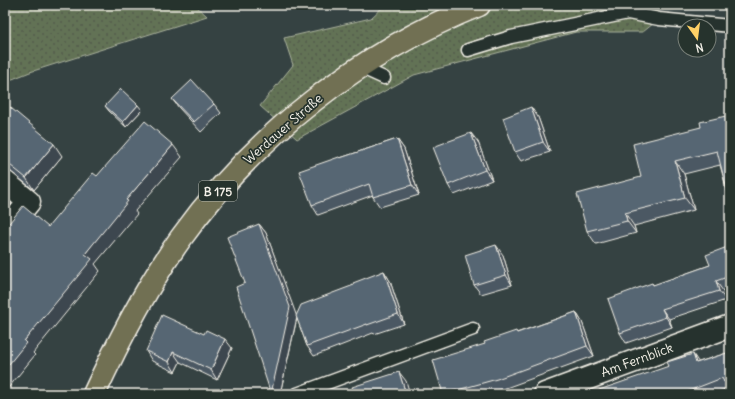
<svg xmlns="http://www.w3.org/2000/svg" width="735" height="399" font-family="Delius,sans-serif">
<defs>
<pattern id="grass-dots" width="8" height="8" patternUnits="userSpaceOnUse"><rect width="8" height="8" fill="#627254"/><path d="M2 2h.1M6 6h.1" fill="none" stroke="#545b4c" stroke-width="1.8" stroke-linecap="round"/></pattern>
</defs>
<rect width="100%" height="100%" fill="#354242"/>
<filter id="ink" filterUnits="userSpaceOnUse"><feTurbulence type="fractalNoise" baseFrequency=".025" numOctaves="2"/><feDisplacementMap in="SourceGraphic" scale="8" xChannelSelector="R" yChannelSelector="G"/><feConvolveMatrix kernelMatrix="1 2 1 2 8 2 1 2 1" color-interpolation-filters="sRGB"/></filter>
<g filter="url(#ink)">
<path fill="url(#grass-dots)" stroke="#abb29e" d="M5,5H195L207,16L30,72L5,82Z
M385,5H659V19L643,32H576L414,75L297,139L260,106L293,65L284,38L371,18Z"/>
<g fill="none" stroke-linecap="round" stroke-linejoin="round">
<g stroke="#f4f1e8" stroke-width="15">
<path id="lane" d="M622,5L628,13L659,19L730,26
M468,50L511,37L628,13
M360,67L384,78
M297,394L473,329"/>
</g>
<g stroke="#f4f1e8" stroke-width="25">
<path id="street" d="M5,182L29,202L5,231
M545,394L730,326"/>
</g>
<g stroke="#f4f1e8" stroke-width="25">
<path id="primary" d="M94,394C119,340 146,287 181,238C255,135 361,52 479,5"/>
</g>
<use href="#lane" stroke="#26332d" stroke-width="12"/>
<use href="#street" stroke="#26332d" stroke-width="22"/>
<use href="#primary" stroke="#716f52" stroke-width="22"/>
</g>
<path fill="#4b5863" stroke="#f4f1e8" d="M172,99L214,104L221,113L201,132L179,108Z
M5,103L62,156L34,190L5,167Z
M105,106L142,110L126,127L109,111Z
M730,115V200L729,198L720,165L684,174L694,210L634,226L636,233L596,244L587,231L641,177L701,127Z
M538,117L550,152L521,161L515,152Z
M397,139L404,149L419,195L380,207L373,197V195L318,215L312,205L340,158Z
M478,142L492,180L454,195L448,185Z
M259,224L266,233L296,316L354,285L384,271L390,281L404,324L374,334L373,333L314,356L307,346L297,318L280,394H271L245,283Z
M730,246V288L723,291L726,300L669,319L672,327L626,343L620,333L652,283L654,285L710,265Z
M503,255L512,285L481,294L474,285Z
M576,312L582,322L594,356L503,389L484,394H443L485,344Z
M232,348L217,380L180,362L175,372L152,361L146,351Z
M730,352V391L728,388L713,394H598Z"/>
<path fill="#3d4750" stroke="#f4f1e8" d="M138,105L142,110L126,127L123,122Z
M531,107L538,117L550,152L543,142Z
M471,133L478,142L492,180L485,170Z
M397,139L404,149L419,195L412,185Z
M54,144L62,156L34,190L26,178Z
M173,145L182,157L135,211L137,214L95,264L100,271L33,353L35,355L5,392V369L85,254L126,200Z
M675,161L684,174L694,210L685,198Z
M5,194L11,204L5,211Z
M625,213L634,226L636,233L627,221Z
M259,224L266,233L297,317L280,394H271Z
M496,245L503,255L512,285L506,275Z
M384,271L390,281L404,324L398,314Z
M716,281L723,291L726,300L719,291Z
M662,309L669,319L672,327L666,317Z
M576,312L582,322L594,356L587,346Z
M225,339L232,348L217,380L211,370Z
M173,352L180,362L175,372L169,362Z
M693,354L699,363H696Z
M399,372L406,381L410,394H406Z"/>
<path fill="#576673" stroke="#f4f1e8" d="M192,80L214,104L194,122L172,99Z
M121,89L138,105L123,122L105,106Z
M5,103L54,144L26,178L5,161Z
M531,107L543,142L515,152L503,118Z
M730,115V198H729L717,151L675,161L685,198L625,213L627,221L587,231L577,194L641,177L633,144L701,127L700,122Z
M145,121L173,145L126,200L128,201L85,254L92,259L24,341L26,343L5,369V228L23,206L48,227L93,173L97,176Z
M471,133L485,170L448,185L433,147Z
M397,139L412,185L373,197L369,184L312,205L299,171L339,157L340,158Z
M259,224L290,307L271,394L236,287L245,283L227,237Z
M496,245L506,275L474,285L465,255Z
M730,246V276L716,281L719,291L662,309L666,317L620,333L608,299L652,283L653,285L710,265L706,255Z
M384,271L398,314L367,325V324L307,346L296,316L301,305L354,285L353,283Z
M576,312L587,346L497,379L443,394L433,360L485,344L484,342L516,331L517,333Z
M162,315L204,334L206,330L225,339L211,370L173,352L169,362L146,351Z
M730,339V345L728,340Z
M730,352V380L724,382L722,378L681,394H598L600,393L599,390L669,366L667,362L693,354L696,363Z
M399,372L406,394H355L352,387Z"/>
</g>
<g text-anchor="middle" dominant-baseline="central" stroke-width="3.5" stroke-linejoin="round" paint-order="stroke">
<rect fill="#26332d" stroke="#b6b8b0" stroke-width="1" x="199" y="181" width="38" height="20" rx="3"/>
<g font-size="12" font-weight="bold" fill="#f4f1e8">
<text x="218" y="191">B 175</text>
</g>
<g font-size="13" fill="#f4f1e8" stroke="#26332d">
<text transform="translate(283 129) rotate(-41)">Werdauer Straße</text>
<text transform="translate(637 360) rotate(-20)">Am Fernblick</text>
</g>
</g>
<rect width="735" height="399" fill="none" stroke="#26332d" stroke-width="20"/>
<rect x="10" y="10" width="715" height="379" fill="none" stroke="#f4f1e8" stroke-width="1.5" filter="url(#ink)"/>
<g transform="translate(697 38) rotate(166)"><circle r="19" fill="#26332d" stroke="#787f78"/>
<path d="M0-3L7 15L0 10L-7 15Z" fill="#ffd166"/>
<text y="-6" font-size="11" font-weight="bold" text-anchor="middle" fill="#f4f1e8">N</text>
</g>
</svg>
